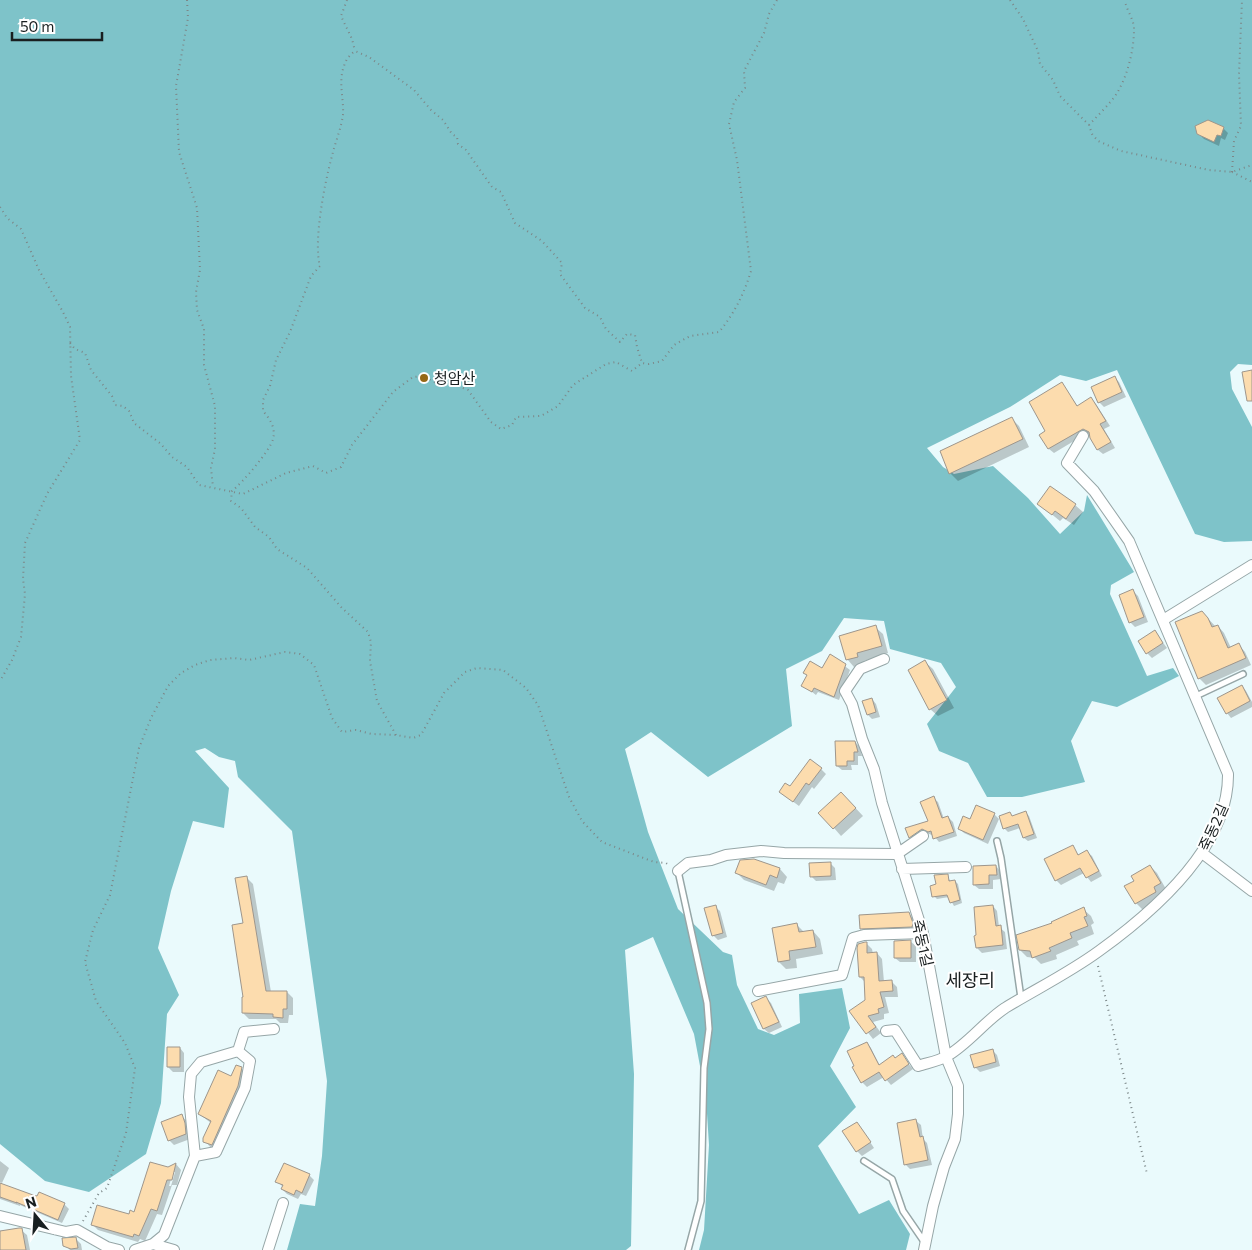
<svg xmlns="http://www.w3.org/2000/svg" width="1252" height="1250" font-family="Commissioner,'Noto Sans KR',sans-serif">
<rect width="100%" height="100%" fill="#eafafc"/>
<path fill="#7ec3c9" d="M0,0H1252V365L1238,364L1230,372L1232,389L1252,427V541L1224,542L1195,534L1117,370L1086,381L1060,375L1010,407L927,448L943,467L954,474L993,466L1028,498L1060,534L1084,511L1087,495L1134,572L1111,585L1110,594L1147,676L1173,668L1179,676L1117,707L1092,701L1071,741L1085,782L1022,797H987L968,763L939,751L927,724L956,687L941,663L890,649L884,621L844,618L822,651L786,669L792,726L708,777L651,732L625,749L648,832L678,909L723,952L732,955L737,985L758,1029L774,1035L800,1023L799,994L842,988L850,1028L830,1066L856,1107L818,1146L859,1214L889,1200L910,1234L906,1250H699L704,1230L709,1145L706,1098L694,1034L653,937L625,950L634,1074L631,1246L626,1250H287L300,1204L315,1206L322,1156L327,1081L292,831L238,777L235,761L219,757L205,748L195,751L229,788L224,828L193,821L171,891L158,948L179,995L167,1014L161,1103L146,1154L89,1192L45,1181L0,1144Z"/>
<path fill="#0003" fill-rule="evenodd" d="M1223,128L1228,133L1225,140L1221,138L1219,146L1204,139L1198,133Z
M1114,377L1119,382L1126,397L1104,407L1099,402Z
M1062,383L1078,407L1091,399L1096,404L1110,426L1104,429L1115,448L1103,454L1098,450L1090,434L1084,435L1054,453L1049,449L1040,435L1047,431Z
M1012,419L1019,426L1029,447L958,481L950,473Z
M1039,504L1075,505L1083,512L1074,525L1063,518L1060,521Z
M1133,591L1138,596L1148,622L1135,627L1130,622Z
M1202,612L1216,627L1218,626L1224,633L1231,648L1239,645L1245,652L1251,665L1206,685L1199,678L1176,623Z
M875,627L883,634L888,653L864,661V664L854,667L847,659Z
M1155,632L1167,648L1152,658L1147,653Z
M831,656L850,670L839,700L818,692L816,695L803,685L822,670Z
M925,662L933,669L954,708L938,716L930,709Z
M1242,686L1246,691L1252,702V707L1231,718L1227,713Z
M872,699L876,704L880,717L872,719L868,715Z
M855,742L860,747L862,756H858V765H851L852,770H842L837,766Z
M821,769L826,774L814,789L812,787L799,806L780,792Z
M933,798L938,802L944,819L948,817L953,822L957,836L939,842L934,836L927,833L914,841L910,837L929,822Z
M849,801L863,816L841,836L834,828Z
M977,807L994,814L999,819L988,844L964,833L959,828L971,820Z
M1025,812L1029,816L1037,838L1028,841L1024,838L1020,828L1008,832L1004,828L1010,814L1013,817Z
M1072,846L1079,856L1087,852L1092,856L1102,876L1091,882L1084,873L1061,885L1056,880L1046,860Z
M754,860L780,869L787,877L784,884L778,882L774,891L744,880L736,872Z
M830,863L835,868L836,880L816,881L811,876Z
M996,866L1000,871L1001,879L993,880V889H979L974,885Z
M1150,866L1157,873L1167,891L1143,910L1136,903V881Z
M947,876L951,882L955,881L958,884L962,903L954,906L949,897L937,899L934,896L937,884Z
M247,878L253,884L271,992H287L293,998V1015H289L288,1023H280L276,1019H249L243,1013Z
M993,906L997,911L999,927L1005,932L1007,949L982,953L977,948Z
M715,907L720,911L727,937L718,940L713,935Z
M1083,909L1091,916L1094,923L1091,925L1094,934L1077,941L1079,945L1056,955L1057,959L1041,964L1035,958L1027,957L1020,950L1054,924Z
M909,914L916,921L919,933L869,936L861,928Z
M797,925L805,933L813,931L820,939L823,954L796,959L797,968L786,969L779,962L773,929Z
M911,942L916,946V962H900L895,958Z
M866,943L872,949L873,954L877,953L882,959L884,982L891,981L897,987L898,997H885L889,1013L884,1014V1019L873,1022L881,1033L873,1039L851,1011L867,1000L865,982L860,977Z
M766,998L771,1003L782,1027L769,1033L764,1029L752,1004Z
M867,1043L871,1048L880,1066L901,1055L913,1069L891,1085L884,1077L867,1087L862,1082Z
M180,1048L184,1053V1072H173L168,1067Z
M992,1050L997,1055L1000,1066L980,1072L975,1067Z
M241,1068L248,1075L218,1151L211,1148L205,1141L211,1123L199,1114Z
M181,1116L186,1120L190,1139L174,1145L169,1140Z
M916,1121L921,1125L923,1139L927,1143L932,1165L910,1169L905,1164Z
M861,1128L874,1148L862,1156L857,1151Z
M0,1161L9,1168L2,1183L0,1182Z
M176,1164L181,1170L177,1185H172L162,1215L157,1214L145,1241L140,1239L138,1242L98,1230L92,1224L135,1214L168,1168ZM173,1172H175L171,1186H169Z
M309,1175L314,1180L306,1196L301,1194L298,1199L287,1194L282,1189L283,1187L277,1181Z
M0,1185L64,1204L69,1209L62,1223L20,1205V1206L0,1199Z
M21,1230L27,1235L30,1250H0V1233Z
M76,1239L81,1244L82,1250H70L65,1245Z"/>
<path fill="#fcdcae" stroke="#9e968c" d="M1208,120L1224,127L1221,136L1217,135L1214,142L1197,134L1195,126Z
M1252,370V401H1247L1242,372Z
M1115,376L1122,392L1098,403L1091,387Z
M1062,382L1077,406L1091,397L1106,421L1100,424L1111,442L1097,450L1090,438L1089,432L1083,429L1048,449L1039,435L1045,431L1029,402Z
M1012,417L1023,439L949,474L940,451Z
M1050,486L1076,504L1066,519L1055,511L1052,515L1037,504Z
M1133,589L1144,617L1129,623L1119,595Z
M1202,611L1208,618L1212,627L1218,625L1228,648L1239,643L1246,658L1198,679L1175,622Z
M876,625L882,646L857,653L858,657L846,660L839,636Z
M1155,630L1163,643L1146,654L1138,641Z
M830,654L846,664L834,697L814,688L812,692L801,686L807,675L803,673L810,661L822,668Z
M925,660L947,700L929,710L908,670Z
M1242,685L1250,701L1226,714L1217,698Z
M872,698L876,712L867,715L862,701Z
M835,741H855L858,752H854V761H847V766H836Z
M810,759L822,768L809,785L806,783L793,802L779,792L785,783L790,786Z
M841,792L856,808L833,829L818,813Z
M934,796L942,818L948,816L954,832L933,839L931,831L928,832L922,829L909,838L905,828L928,821L920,802Z
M976,805L995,813L983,840L958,829L963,816L970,819Z
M1026,811L1034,834L1023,838L1018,824L1003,829L999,816L1010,812L1012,816Z
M1073,845L1078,855L1087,850L1099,871L1086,878L1080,868L1055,881L1044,859Z
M754,859L780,868L777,878L770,875L766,885L735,873L740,860Z
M831,862V876L810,877L809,863Z
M996,865L997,875H989V884L973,885V866Z
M1150,865L1161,883L1154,887L1156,892L1135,904L1124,886L1134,881L1131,876Z
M948,874L949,881L955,880L960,900L950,903L947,895L932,897L930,886L936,884L934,875Z
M247,876L266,991H287V1009H283V1018L273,1017V1014L242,1013V997H243L232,925L243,923L235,878Z
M716,905L723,933L712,936L704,908Z
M993,905L996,926L1001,925L1003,945L976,948L974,936L976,935L974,907Z
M1084,907L1087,916L1084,917L1088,926L1070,933L1072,938L1049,948L1051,951L1032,958L1030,951L1019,950L1016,935L1052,923L1051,922Z
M909,912L913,923L912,927L860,929L859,915Z
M797,923L799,932L813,930L816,947L789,951L790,960L778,962L772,928Z
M911,940V958H894V941Z
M865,942H867V953L877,952L879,981L892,980L893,991L880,992L884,1007L878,1009L879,1013L868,1016L876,1027L866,1034L849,1011L865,1000L864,977H859L857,948L858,944Z
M766,996L779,1022L763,1029L751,1003Z
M867,1042L879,1065L893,1055L895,1058L902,1053L909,1064L885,1081L879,1072L861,1083L852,1067L854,1066L847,1051Z
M167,1047H180V1067H167Z
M993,1049L996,1062L974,1068L970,1055Z
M236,1065L242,1067L238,1086L212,1145L203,1142V1138L211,1121L198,1114L218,1070L231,1076Z
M182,1114L185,1123L186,1134L168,1141L161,1122Z
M916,1119L920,1137L923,1136L928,1160L904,1165L897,1123Z
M857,1122L871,1142L856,1152L842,1131Z
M150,1162L168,1167L176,1163L172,1180H167L157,1211L151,1209L139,1236L134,1234L133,1237L91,1225L97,1205L129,1214L130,1210L134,1212Z
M284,1163L310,1174L302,1193L296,1190L294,1195L281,1189L283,1185L275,1182Z
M0,1183L33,1195L37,1196L39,1192L65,1203L58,1220L16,1202L17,1203L0,1197Z
M19,1228H22L26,1250H0V1231Z
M76,1237L78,1248L71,1249L63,1246L62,1238Z"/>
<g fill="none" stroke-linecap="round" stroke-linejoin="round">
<g stroke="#96a6a7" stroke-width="8">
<path id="service" d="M1196,696L1243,674
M997,841L1001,858L1021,998
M678,871L707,1003L709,1029L704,1068L701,1201L688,1250
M864,1161L892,1179L903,1211L925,1243"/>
</g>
<g stroke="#96a6a7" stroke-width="12">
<path id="minor" d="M1163,620L1252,565
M884,659L860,669L845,691L852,704L862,739L874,769L882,803L923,933L946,1057L958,1086V1114L955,1139L944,1167L933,1206L924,1250
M1202,853L1252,891
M902,869L966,867
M678,871L688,863L711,860L726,855L761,851L784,853L897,854L923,836
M758,991L842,975L853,938L864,935L923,933
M886,1031L895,1030L918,1066C927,1063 939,1061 947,1056C968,1044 984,1022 1005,1008C1036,989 1069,973 1099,951C1153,912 1229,847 1228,774L1129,541L1094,491L1067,463L1083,436
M195,1156L189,1097L191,1074L201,1062L238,1051L244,1032L274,1029
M0,1216L66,1232L77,1230L107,1247L119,1250
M153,1244L174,1250
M135,1250L153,1244L164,1235L195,1156L216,1152L245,1088L250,1061L238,1051
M268,1250L283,1203"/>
</g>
<path stroke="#7c8788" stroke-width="2" stroke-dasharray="1 4" stroke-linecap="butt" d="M187,0L188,18L176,86L179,152L197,208L200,270L196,292L197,310L204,329V365L215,406V449L211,468L213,487
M347,0L341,16L352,39L355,51
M1010,0L1023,19L1038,51L1040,64L1053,80L1060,96L1089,125L1092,134L1098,141L1121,151L1209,170L1232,172L1252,165
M1089,125C1098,115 1110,104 1117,93C1128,75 1134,49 1134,29C1134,19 1126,10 1125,0
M1232,172L1234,141L1241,126L1239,74L1242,0
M1232,172L1252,182
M0,207L7,218L21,229L39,270L63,312L70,327L71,376L80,440L47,494L25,543L23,579L25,594L21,637L12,660L0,681
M70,343L75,349L85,353L91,370L112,396L115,405L123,406L129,411L134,423L161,444L172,457L187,467L199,485L243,494L286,473L313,466L326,473L341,467L352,445L393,392L413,377L423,376L436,383L454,384L468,390L491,422L501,429L512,425L516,417L541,416L558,406L573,385L606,364L616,362L632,371L642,363L649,364L662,361L674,345L690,336L719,332C734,314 744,294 751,271L737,160L729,124L734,102L745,88L744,71L764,33L769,14L777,0
M396,735L377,701L370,661L371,642L368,632L342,608L307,568L277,549L269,537L255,527L241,508L231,501L232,491C242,483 270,451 273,439C276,428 270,419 263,411V400L270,386L276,360L290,332L311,276L320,266C313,242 325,181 332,156C335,143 341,129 343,115C344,99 338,82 344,66C346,59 350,55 355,51L369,57L414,90L431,110L443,120L452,134L457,137L458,144L466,150L492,187L501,192L515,223L542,241L562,263L560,274L585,308L600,317L606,329L620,342L627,334L635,335L637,347L642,363
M1098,966L1147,1174
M83,1221L99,1193L107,1188L126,1133L135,1068L125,1043L96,1001L85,962L93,930L110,895L139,748L151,718L168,686L181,673L195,665L210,660L234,658L249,660L285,652L300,654L314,665L332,718L342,732L356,730L372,734L396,735L413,738L421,735L444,693L465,672L477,668L503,670L526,688L538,705L569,797L582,821L602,842L654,862L666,863L670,866"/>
<use href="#service" stroke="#fff" stroke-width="5"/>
<use href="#minor" stroke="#fff" stroke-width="10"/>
</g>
<circle fill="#956816" stroke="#fff" stroke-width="2" cx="424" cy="378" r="5"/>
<g text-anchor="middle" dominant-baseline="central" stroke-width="4" stroke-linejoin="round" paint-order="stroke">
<g font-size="15" fill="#191f20" stroke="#fff" text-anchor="start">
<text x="434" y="378">청암산</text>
</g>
<g font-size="15" fill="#191f20" stroke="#fff">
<text transform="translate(1213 827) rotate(-66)">죽동2길</text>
<text transform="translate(923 943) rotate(77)">죽동1길</text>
</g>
<g font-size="18" fill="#191f20" stroke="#fff">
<text x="970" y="980">세장리</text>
</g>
</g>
<g transform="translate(35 1215) rotate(342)" stroke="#ffffff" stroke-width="4" paint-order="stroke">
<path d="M0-4L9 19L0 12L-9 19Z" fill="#191f20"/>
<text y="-8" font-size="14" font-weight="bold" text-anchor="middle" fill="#191f20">N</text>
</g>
<path d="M12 32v8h90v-8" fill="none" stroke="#191f20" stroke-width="2.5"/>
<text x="20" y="32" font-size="15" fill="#191f20" stroke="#ffffff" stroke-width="4" paint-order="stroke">50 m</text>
</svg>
